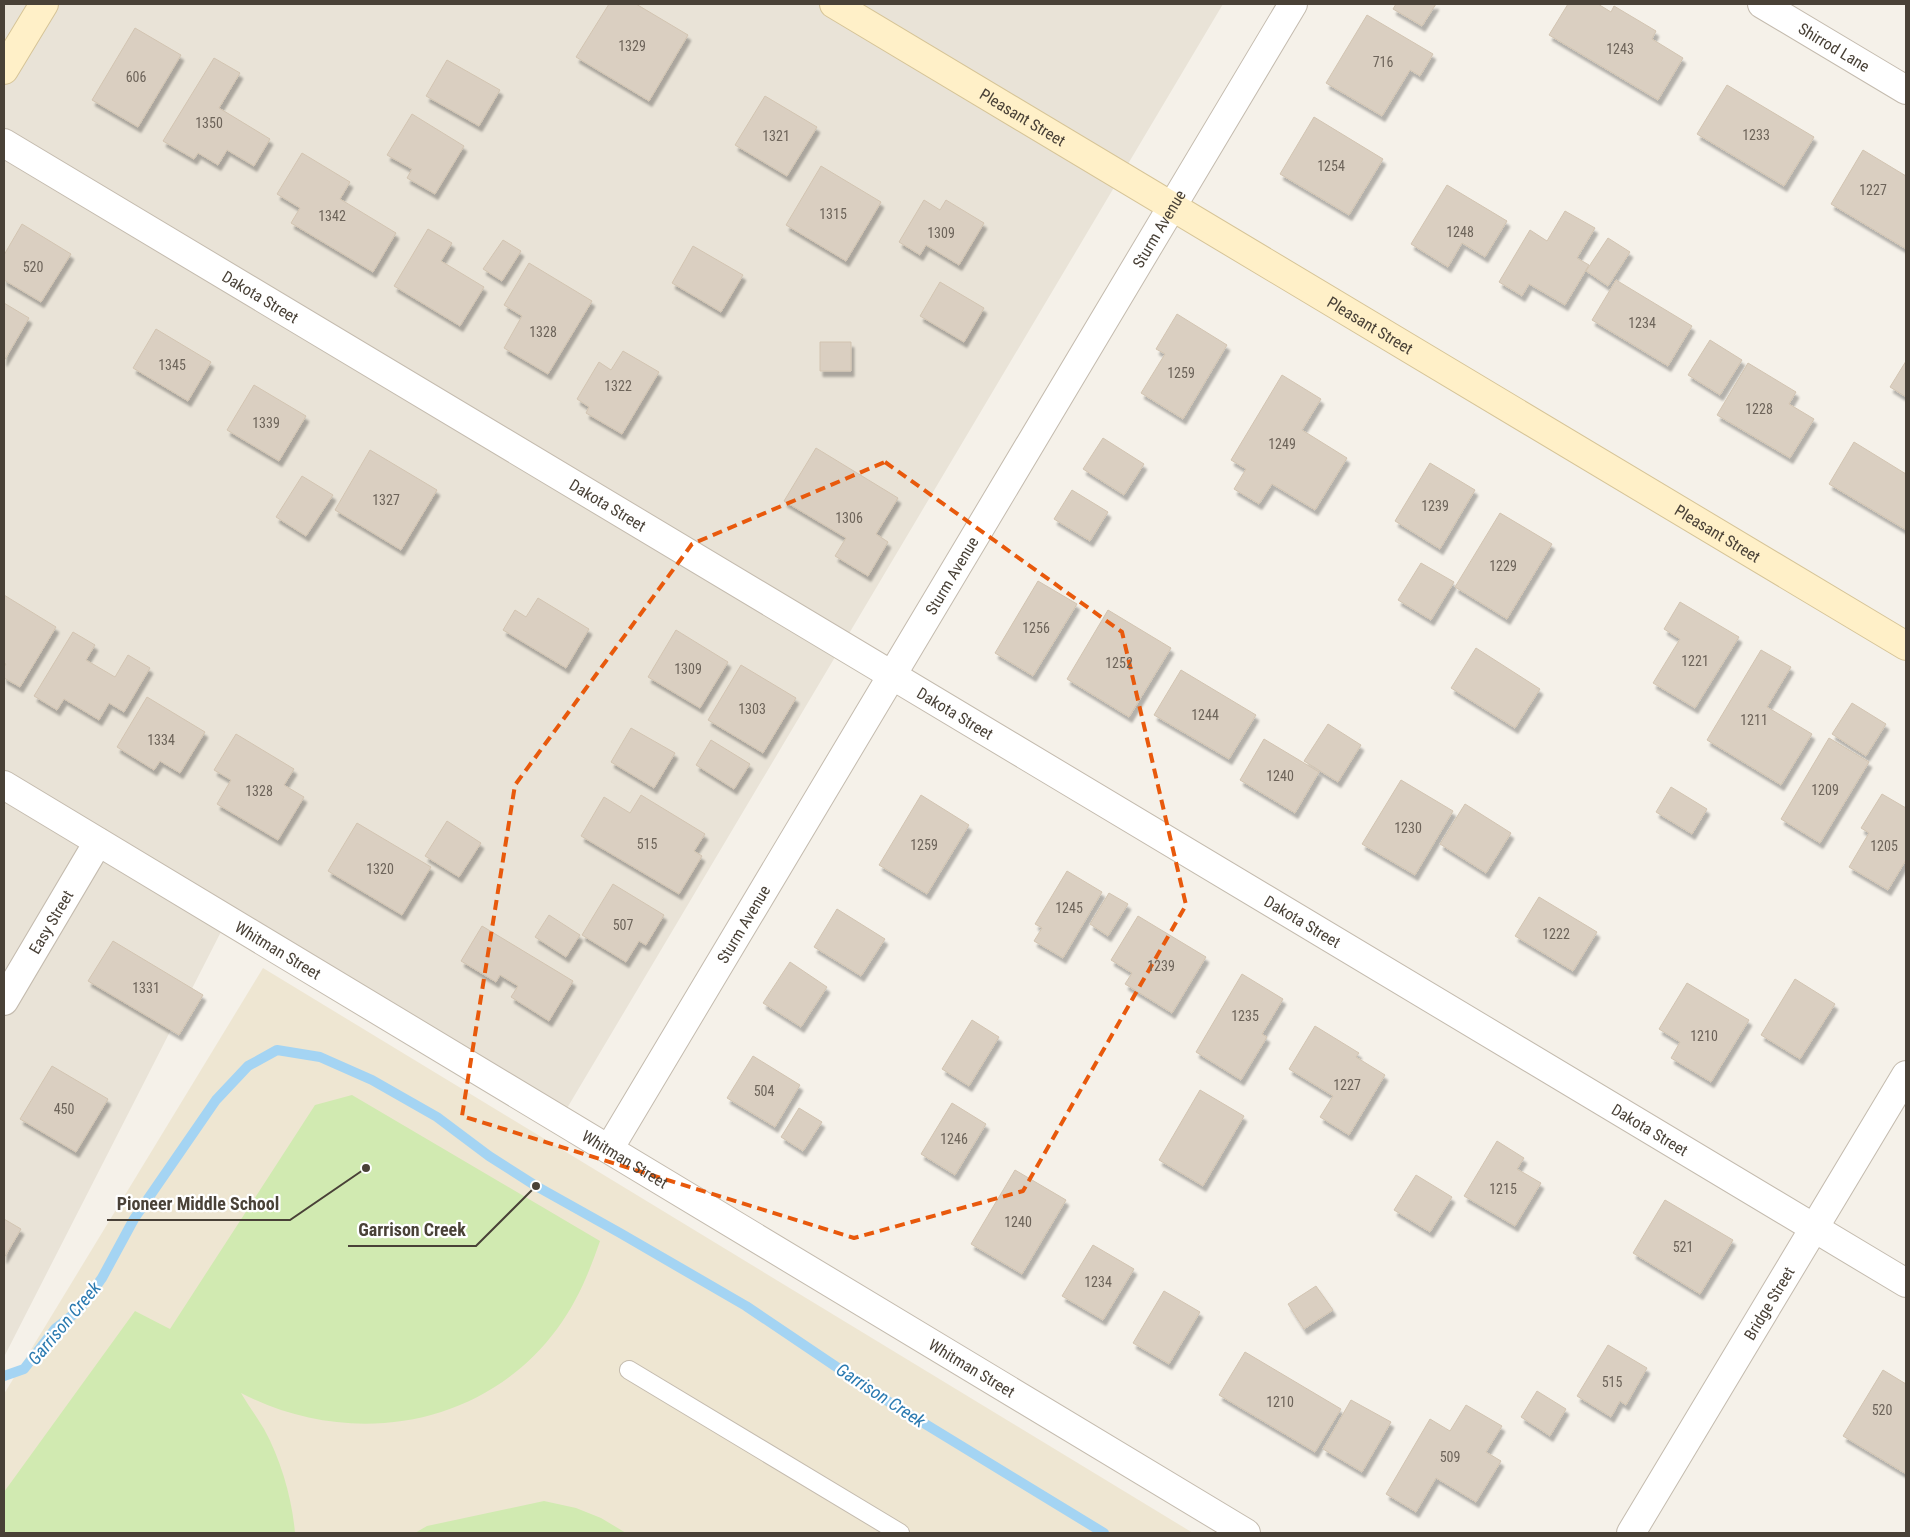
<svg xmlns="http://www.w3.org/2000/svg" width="1910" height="1537" font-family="'Roboto Condensed',sans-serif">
<defs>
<filter id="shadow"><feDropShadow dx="3" dy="5.5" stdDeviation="1" flood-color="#0004"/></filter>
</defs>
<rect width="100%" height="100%" fill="#f5f1e9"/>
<path fill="#e9e3d7" d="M4,4H1223L560,1120L227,920L4,1357Z"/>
<path fill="#eee6d2" d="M263,968L1193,1533H4V1394Z"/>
<path fill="#d1eab1" d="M352,1095L600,1241C589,1273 577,1302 557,1329C483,1429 348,1449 241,1393C248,1405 257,1417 264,1429C281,1460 292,1498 295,1533H4V1492L135,1311L170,1329L315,1105Z
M544,1501L576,1508L601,1518L626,1533H415L427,1526Z"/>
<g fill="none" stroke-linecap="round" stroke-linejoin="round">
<path stroke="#a4d4f3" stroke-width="10" d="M4,1376L24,1369L55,1329L79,1310L102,1278L134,1219L216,1100L248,1066L277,1050L320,1057L372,1080L437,1117L489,1156L536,1186L620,1233L746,1306L881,1397L1104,1533"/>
</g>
<path fill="#dacfc1" stroke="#d2c4b1" filter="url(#shadow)" d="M609,4H636L688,35L649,101L576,57Z
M1396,4H1436L1422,26L1393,9Z
M1568,4H1598L1611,12L1614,6L1656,31L1652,39L1683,58L1658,100L1549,35Z
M1367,15L1433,54L1420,76L1410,70L1382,116L1326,83Z
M135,28L181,55L138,127L92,100Z
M214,58L240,73L219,108L270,139L254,166L227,150L218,165L198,153L194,159L163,141Z
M447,60L500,90L479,126L426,96Z
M1727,85L1814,137L1784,186L1697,134Z
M765,96L817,127L787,176L735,145Z
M412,114L464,146L435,194L407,178L412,169L387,155Z
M1314,117L1383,159L1349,215L1280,174Z
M1863,150L1906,176V249L1831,204Z
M302,153L350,182L340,199L396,233L373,272L291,223L300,208L277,194Z
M821,166L881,202L846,261L786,225Z
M1447,185L1507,221L1485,257L1462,243L1448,267L1411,244Z
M924,200L940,210L946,200L984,223L959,265L926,245L920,255L899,242Z
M1565,211L1595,228L1577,258L1589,265L1565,305L1529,284L1522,296L1499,282L1530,230L1547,241Z
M22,224L71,254L41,302L4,280V255Z
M428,229L452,243L441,261L484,287L460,326L394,286Z
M1608,238L1630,252L1608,286L1586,271Z
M503,240L521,251L502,281L483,269Z
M693,246L743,275L721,312L672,283Z
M529,263L592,301L548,374L504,348L522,316L504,305Z
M1616,280L1692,326L1668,366L1592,320Z
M940,282L984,308L964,342L920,316Z
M4,303L29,318L4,361Z
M1177,314L1227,345L1183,419L1141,393L1165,354L1156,349Z
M156,329L211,362L188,401L133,368Z
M1710,340L1742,360L1720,395L1688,375Z
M820,342H851V371H820Z
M623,351L659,372L622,434L586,413L589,407L577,399L599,362L611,370Z
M1906,361V397L1890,387Z
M1748,363L1796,392L1789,404L1814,419L1790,458L1717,415Z
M1282,375L1321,399L1302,430L1347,458L1315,510L1272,484L1259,504L1234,489L1246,469L1231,460Z
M254,385L306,416L279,461L227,430Z
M1103,438L1144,464L1124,495L1083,469Z
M1854,442L1906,474V530L1829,484Z
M816,448L898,498L876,534L888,542L868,576L835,556L846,538L784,501Z
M370,450L437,490L401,550L335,510Z
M1430,463L1475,490L1440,549L1395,521Z
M302,476L333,495L306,536L276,517Z
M1072,490L1108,512L1090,541L1054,519Z
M1500,513L1552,544L1507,619L1455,587Z
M1421,563L1454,582L1431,620L1398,600Z
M1038,581L1077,604L1033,676L995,653Z
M4,595L56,627L20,687L4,678V667L6,664L4,663Z
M538,598L589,629L566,668L503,630L515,610L526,617Z
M1680,602L1739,637L1695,708L1653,683L1680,639L1664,629Z
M1108,610L1171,648L1129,717L1067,679Z
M676,630L728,662L700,708L648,677Z
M73,632L95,645L86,660L115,677L128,655L150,668L124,712L109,703L99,720L64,699L57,710L34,696Z
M1476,648L1540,689L1515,728L1451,688Z
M1761,650L1791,667L1767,707L1812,734L1781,785L1707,740Z
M741,665L796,698L763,753L708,720Z
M1181,670L1256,715L1229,759L1154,715Z
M147,697L205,732L180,773L160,761L154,770L117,747Z
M1852,703L1886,724L1866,756L1832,734Z
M1328,724L1361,745L1338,782L1304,761Z
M631,728L675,753L654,788L611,762Z
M236,734L294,769L284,785L304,797L278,840L217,804L231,780L214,770Z
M1829,738L1869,762L1820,843L1781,819Z
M1264,739L1319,772L1295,813L1240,780Z
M711,740L750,764L734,789L696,765Z
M1401,780L1453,811L1415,875L1362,844Z
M1671,787L1707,809L1692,834L1656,812Z
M1882,794L1906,808V860L1888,890L1849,867L1869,833L1861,828Z
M641,795L705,834L694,851L702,856L679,894L581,836L604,797L630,813Z
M921,795L969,825L927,894L879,865Z
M1465,804L1511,833L1486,873L1440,844Z
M447,821L481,843L459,877L425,856Z
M357,823L431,867L402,915L328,871Z
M1067,871L1102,892L1063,958L1034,941L1042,928L1035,924Z
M613,884L664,915L646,945L639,941L626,962L582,935Z
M1109,893L1128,904L1108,936L1090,924Z
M1539,897L1597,932L1573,971L1515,936Z
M837,909L885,939L861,976L814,947Z
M549,915L580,935L566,957L535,937Z
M1138,916L1206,957L1172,1013L1125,984L1132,973L1111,960Z
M482,926L573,981L549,1021L511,997L518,986L500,975L496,982L461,961Z
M113,941L203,995L179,1035L88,981Z
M790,962L827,987L801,1027L763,1003Z
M1242,974L1283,999L1262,1034L1267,1037L1241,1080L1196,1052Z
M1795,979L1835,1004L1800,1059L1761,1035Z
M1687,983L1749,1020L1711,1082L1671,1058L1680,1042L1659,1029Z
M972,1020L999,1037L969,1086L942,1069Z
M1315,1026L1359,1053L1356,1057L1385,1075L1349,1135L1320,1117L1333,1096L1289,1069Z
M753,1056L800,1085L775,1127L727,1098Z
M52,1066L108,1099L76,1152L20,1119Z
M1200,1090L1244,1116L1203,1186L1159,1160Z
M952,1103L986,1124L955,1175L921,1154Z
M799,1108L822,1122L803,1151L781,1137Z
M1497,1141L1524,1158L1517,1169L1541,1183L1515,1226L1464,1196Z
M1015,1170L1066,1200L1022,1274L971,1244Z
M1416,1175L1452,1197L1430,1232L1394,1210Z
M1665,1200L1733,1240L1700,1294L1633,1253Z
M4,1219L21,1229L4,1258Z
M1093,1245L1134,1269L1103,1320L1062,1296Z
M1316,1286L1333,1310L1304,1329L1288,1304Z
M1164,1291L1200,1312L1169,1364L1133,1343Z
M1608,1345L1647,1368L1626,1405L1620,1401L1611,1417L1577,1396Z
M1245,1352L1341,1409L1315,1452L1219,1395Z
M1883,1370L1906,1384V1474L1843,1436Z
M1537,1391L1566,1409L1550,1436L1521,1417Z
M1351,1400L1391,1422L1362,1472L1323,1449Z
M1466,1405L1502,1426L1486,1452L1501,1461L1476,1502L1436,1478L1416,1512L1386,1494L1430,1419L1450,1431Z"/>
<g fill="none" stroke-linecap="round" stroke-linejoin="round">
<g stroke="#c4bbae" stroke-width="20">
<path id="service" d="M629,1370L900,1533"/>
</g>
<g stroke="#c4bbae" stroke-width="30">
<g id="minor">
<path id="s1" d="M1762,4L1906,90"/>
<path id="s2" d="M4,143L1906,1283"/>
<path id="s3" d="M4,785L1246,1533"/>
<path id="s4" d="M4,1001L98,842"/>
<path id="s5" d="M609,1149L1293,4"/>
</g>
</g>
<g stroke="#c4bbae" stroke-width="30">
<g id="tertiary">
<path id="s6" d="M1631,1533L1906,1075"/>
</g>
</g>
<g stroke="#d6c497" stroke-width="30">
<g id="secondary">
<path id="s7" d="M834,4L1906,646"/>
<path d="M4,70L44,4"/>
</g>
</g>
<use href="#service" stroke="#fff" stroke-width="18"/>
<use href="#minor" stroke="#fff" stroke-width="28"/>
<use href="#tertiary" stroke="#fff" stroke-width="28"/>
<use href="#secondary" stroke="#fff0c8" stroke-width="28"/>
</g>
<path fill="none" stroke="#e8590c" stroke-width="4" stroke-dasharray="10 6" stroke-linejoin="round" d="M885,462L1122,632L1186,905L1023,1191L854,1238L462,1116L515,785L692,544Z"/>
<g text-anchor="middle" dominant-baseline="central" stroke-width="4.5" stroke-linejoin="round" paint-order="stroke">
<g font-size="14" fill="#6d645a">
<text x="632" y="46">1329</text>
<text x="1620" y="49">1243</text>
<text x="1383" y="62">716</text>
<text x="136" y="77">606</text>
<text x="209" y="123">1350</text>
<text x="1756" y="135">1233</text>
<text x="776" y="136">1321</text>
<text x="1331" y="166">1254</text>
<text x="1873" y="190">1227</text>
<text x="833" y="214">1315</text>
<text x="332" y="216">1342</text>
<text x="1460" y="232">1248</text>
<text x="941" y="233">1309</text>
<text x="33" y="267">520</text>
<text x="1642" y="323">1234</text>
<text x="543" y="332">1328</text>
<text x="172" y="365">1345</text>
<text x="1181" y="373">1259</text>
<text x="618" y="386">1322</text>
<text x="1759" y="409">1228</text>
<text x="266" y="423">1339</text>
<text x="1282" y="444">1249</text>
<text x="386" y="500">1327</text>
<text x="1435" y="506">1239</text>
<text x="849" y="518">1306</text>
<text x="1503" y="566">1229</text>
<text x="1036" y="628">1256</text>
<text x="1695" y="661">1221</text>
<text x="1119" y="663">1252</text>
<text x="688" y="669">1309</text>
<text x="752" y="709">1303</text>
<text x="1205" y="715">1244</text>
<text x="1754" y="720">1211</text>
<text x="161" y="740">1334</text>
<text x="1280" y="776">1240</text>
<text x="1825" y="790">1209</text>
<text x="259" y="791">1328</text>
<text x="1408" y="828">1230</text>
<text x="647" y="844">515</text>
<text x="924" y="845">1259</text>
<text x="1884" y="846">1205</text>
<text x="380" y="869">1320</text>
<text x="1069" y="908">1245</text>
<text x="623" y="925">507</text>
<text x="1556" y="934">1222</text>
<text x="1161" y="966">1239</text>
<text x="146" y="988">1331</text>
<text x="1245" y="1016">1235</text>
<text x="1704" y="1036">1210</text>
<text x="1347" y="1085">1227</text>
<text x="764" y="1091">504</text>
<text x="64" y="1109">450</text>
<text x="954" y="1139">1246</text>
<text x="1503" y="1189">1215</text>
<text x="1018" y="1222">1240</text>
<text x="1683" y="1247">521</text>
<text x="1098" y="1282">1234</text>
<text x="1612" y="1382">515</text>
<text x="1280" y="1402">1210</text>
<text x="1882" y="1410">520</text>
<text x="1450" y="1457">509</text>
</g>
<g font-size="16" fill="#494137" stroke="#fff">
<text stroke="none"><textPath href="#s1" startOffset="84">Shirrod Lane</textPath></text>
<text stroke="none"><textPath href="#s7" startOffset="220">Pleasant Street</textPath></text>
<text stroke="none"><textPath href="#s5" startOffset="1072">Sturm Avenue</textPath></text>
<text stroke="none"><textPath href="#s2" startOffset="299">Dakota Street</textPath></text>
<text stroke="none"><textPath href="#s7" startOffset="625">Pleasant Street</textPath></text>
<text stroke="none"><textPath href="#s2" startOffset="704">Dakota Street</textPath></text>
<text stroke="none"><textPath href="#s7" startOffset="1030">Pleasant Street</textPath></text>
<text stroke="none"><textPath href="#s5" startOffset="668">Sturm Avenue</textPath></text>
<text stroke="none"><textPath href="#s2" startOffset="1109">Dakota Street</textPath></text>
<text stroke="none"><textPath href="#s4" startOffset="92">Easy Street</textPath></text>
<text stroke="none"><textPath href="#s2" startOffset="1514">Dakota Street</textPath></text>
<text stroke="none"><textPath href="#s5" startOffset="262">Sturm Avenue</textPath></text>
<text stroke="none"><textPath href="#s3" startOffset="320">Whitman Street</textPath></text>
<text stroke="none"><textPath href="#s2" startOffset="1919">Dakota Street</textPath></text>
<text stroke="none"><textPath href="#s3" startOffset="725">Whitman Street</textPath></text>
<text stroke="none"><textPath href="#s6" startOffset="268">Bridge Street</textPath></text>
<text stroke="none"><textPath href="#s3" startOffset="1130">Whitman Street</textPath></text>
</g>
<g font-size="18" font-style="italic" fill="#2b7ab0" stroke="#fff">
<text transform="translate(64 1323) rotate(-50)">Garrison Creek</text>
<text transform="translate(881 1395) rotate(33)">Garrison Creek</text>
</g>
</g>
<path fill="none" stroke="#494137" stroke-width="2" d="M366 1168L290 1220H107M536 1186L476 1246H348"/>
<g fill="#494137" stroke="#fff" stroke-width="2">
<circle cx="366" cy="1168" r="5"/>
<circle cx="536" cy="1186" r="5"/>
</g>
<g font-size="18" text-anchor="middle" font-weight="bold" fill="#494137" stroke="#fff" stroke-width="4.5" stroke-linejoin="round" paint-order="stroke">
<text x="198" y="1210">Pioneer Middle School</text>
<text x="412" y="1236">Garrison Creek</text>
</g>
<rect width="1910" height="1537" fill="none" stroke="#494137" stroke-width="10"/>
</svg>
